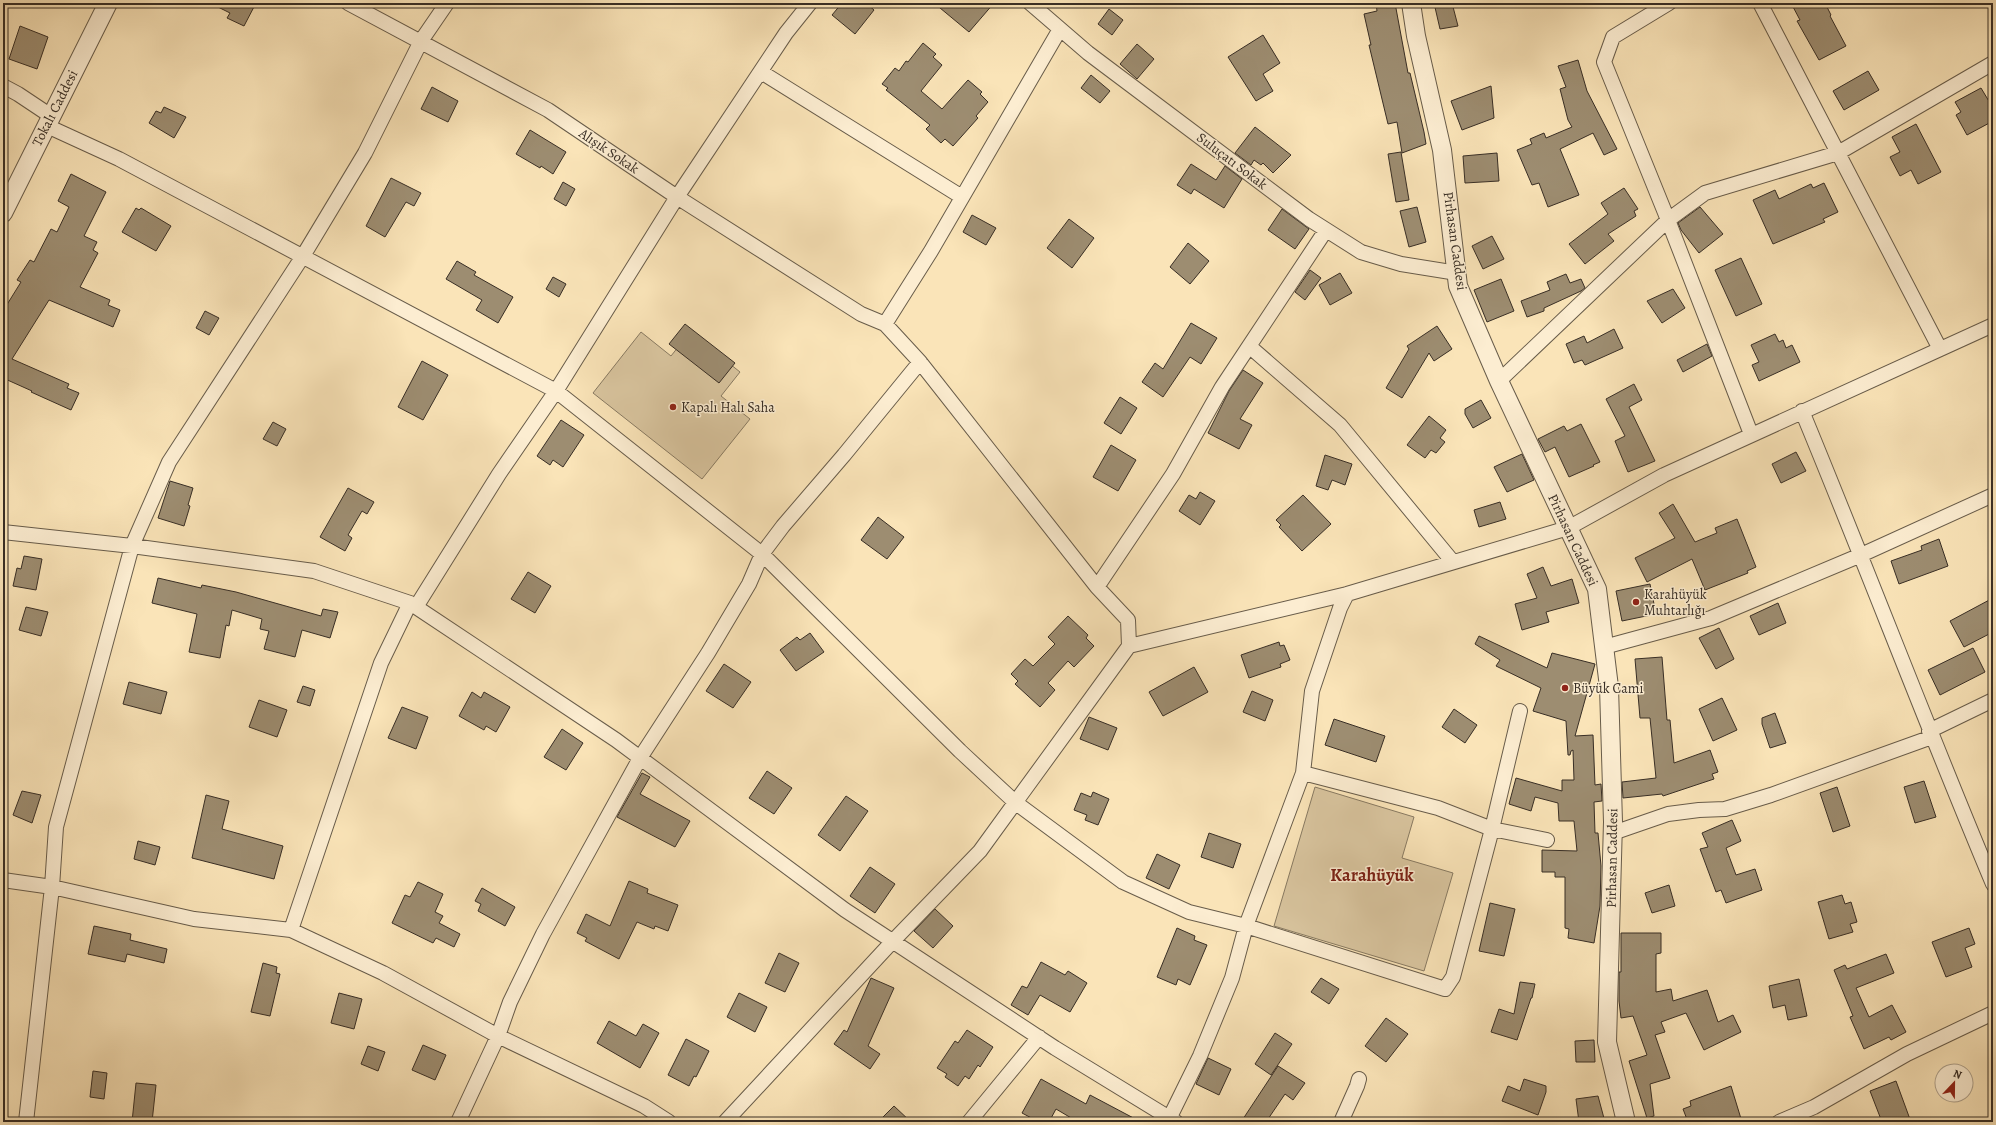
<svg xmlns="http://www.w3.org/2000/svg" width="1996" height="1125" font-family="Alegreya,serif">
<rect width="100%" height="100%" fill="#fae4b8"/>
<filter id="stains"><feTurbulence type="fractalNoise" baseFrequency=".005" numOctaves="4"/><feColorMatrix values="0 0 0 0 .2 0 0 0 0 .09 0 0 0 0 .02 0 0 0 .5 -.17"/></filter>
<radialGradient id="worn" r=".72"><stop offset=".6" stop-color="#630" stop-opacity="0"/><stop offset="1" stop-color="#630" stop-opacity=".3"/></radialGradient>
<path fill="#d9c59f" stroke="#887a62" d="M641,332L671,356L690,332L740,372L721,396L750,419L702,479L593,393Z
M1315,787L1414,817L1402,858L1453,873L1424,971L1274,926Z"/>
<path fill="#9d8d71" stroke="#382e25" d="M210,3H256L244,26L227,18L230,13Z
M842,3H866L874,10L855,34L832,15Z
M934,3H994L969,32Z
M1376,3H1395L1408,73H1410L1424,132L1426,144L1402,153L1397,122L1388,124L1369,45H1371L1364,14L1377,11Z
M1434,3H1452L1458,26L1440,29Z
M1791,3H1825L1831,15L1830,16L1846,46L1819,60L1797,21L1800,20Z
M1109,9L1123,20L1112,35L1098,24Z
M20,26L48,37L37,69L9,59Z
M1263,35L1280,63L1263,74L1273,91L1256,101L1228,57Z
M923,43L936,54L933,57L942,65L921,91L942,109L968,80L982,92L980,94L988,102L976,116L978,118L953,146L945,139L941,143L926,129L930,125L886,90L888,88L882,84L895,68L899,71L906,61L908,62Z
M1137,44L1154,59L1137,79L1120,64Z
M1578,60L1587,91L1617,149L1604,155L1593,133L1560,149L1579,195L1548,207L1539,183L1532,185L1517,150L1532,144L1530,139L1544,133L1546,138L1572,127L1568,120L1560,89L1566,87L1558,66Z
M1868,71L1879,90L1844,110L1833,91Z
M1091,75L1110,91L1100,103L1081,88Z
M1491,86L1494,118L1462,130L1451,101Z
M432,87L458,101L448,122L421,109Z
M1981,88L1993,108V121L1967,135L1956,115L1961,112L1955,102Z
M164,107L186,117L174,138L149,123L156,111L161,113Z
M1916,124L1941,172L1918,184L1911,170L1900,176L1890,157L1900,152L1892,137Z
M1255,127L1291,155L1273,173L1263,163L1261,165L1254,160L1251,165L1235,153Z
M530,130L566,152L553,174L541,166L540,168L516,154Z
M1401,152L1409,200L1396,202L1388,154Z
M1497,153L1499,181L1465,183L1463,156Z
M1191,164L1216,180L1225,166L1242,179L1224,208L1194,189L1191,194L1177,185Z
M71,174L106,192L84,236L97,242L93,250L98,253L80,287L110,300L108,305L120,310L113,327L49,300L12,359L69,384L67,388L79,393L71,410L31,392L32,391L3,378V311L21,282L17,280L30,260L34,262L51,229L57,232L69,207L58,201Z
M391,178L421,193L414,206L406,202L385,237L366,226Z
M563,182L575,189L566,206L554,199Z
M1824,183L1838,212L1823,219L1825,222L1773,244L1753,200L1775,190L1779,199L1811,184L1813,188Z
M1624,188L1638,209L1634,211L1636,216L1608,234L1614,241L1585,264L1569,244L1608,214L1601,203Z
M1417,207L1426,242L1409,247L1400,211Z
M1700,207L1723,234L1699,253L1681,230L1678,223Z
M136,208L139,210L141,208L171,226L156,251L122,232Z
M1282,209L1309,229L1295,249L1268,230Z
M972,215L996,228L986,245L963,232Z
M1069,219L1094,238L1072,268L1047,248Z
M1492,236L1504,259L1483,269L1472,246Z
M1188,243L1209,261L1190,284L1170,267Z
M1741,258L1762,304L1736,316L1715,270Z
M457,261L476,272L474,275L513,297L498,323L476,310L482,300L446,279Z
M1310,270L1321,278L1305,300L1295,292Z
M1340,273L1352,293L1330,305L1319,285Z
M1566,274L1570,283L1581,279L1585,288L1581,291L1544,308V311L1527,317L1521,301L1550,290L1547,282Z
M553,277L566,284L559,297L546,289Z
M1501,279L1514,311L1487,322L1474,290Z
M1673,289L1685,308L1662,323L1647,301Z
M205,311L219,318L209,335L196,328Z
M1191,323L1217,338L1201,364L1190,357L1163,397L1142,382L1155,363L1163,369Z
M685,324L735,363L719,383L669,344Z
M1437,326L1452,349L1434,361L1429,353L1402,398L1386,388L1409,349L1407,346Z
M1614,329L1623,348L1585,365L1582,360L1574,363L1566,344L1584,336L1587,343Z
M1775,334L1779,342L1783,340L1786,348L1792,345L1800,362L1759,381L1752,365L1759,362L1751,345Z
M1707,344L1712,356L1683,372L1677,360Z
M422,361L448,375L423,420L398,407Z
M1243,370L1263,383L1240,419L1252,425L1239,449L1208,433L1229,391Z
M1634,384L1642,400L1629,407L1655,461L1628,472L1615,441L1625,436L1606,399Z
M1120,397L1137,408L1121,434L1104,423Z
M1481,400L1491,418L1473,428L1465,414V409Z
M1429,416L1446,430L1440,438L1445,442L1436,453L1431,450L1425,458L1407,445Z
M561,420L584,435L563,467L553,460L550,465L537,456Z
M273,422L286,429L277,446L263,439Z
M1581,424L1600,462L1593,465L1594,466L1569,477L1555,447L1545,452L1538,439L1564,426L1567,431Z
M1111,445L1136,460L1118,491L1093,477Z
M1796,452L1806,471L1781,483L1772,464Z
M1522,454L1534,480L1507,492L1494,467Z
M1325,455L1352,464L1345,485L1332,480L1328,490L1316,486Z
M170,481L193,488L188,505L190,506L184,526L158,518Z
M348,488L374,502L367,514L362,511L348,535L352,538L345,551L320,537Z
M1200,492L1215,501L1200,525L1179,511L1189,495L1196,499Z
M1303,495L1331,524L1302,551L1279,527L1281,525L1276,520Z
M1500,502L1506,519L1479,527L1474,510Z
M1673,504L1695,542L1717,533L1715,528L1737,519L1756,567L1747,571L1748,573L1705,590L1692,559L1647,582L1635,558L1675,538L1659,513Z
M878,517L904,537L887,559L861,540Z
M1939,539L1948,566L1899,584L1891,561L1922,550L1921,546Z
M24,556L42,559L36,590L13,586L17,568L21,569Z
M1543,567L1551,586L1572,579L1579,603L1546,612L1549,622L1522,630L1515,604L1537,598L1527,574Z
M528,572L551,586L535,613L511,599Z
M158,578L201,588L202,585L236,592L321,616L323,609L338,612L330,638L302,630L295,657L264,649L269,631L260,629L262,619L232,610L229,626L226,625L220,658L189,652L197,614L152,603Z
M1650,584L1656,614L1622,621L1616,591Z
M1993,598V632L1964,647L1950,621Z
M1778,603L1786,623L1759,635L1750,616Z
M26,607L48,612L41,636L19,630Z
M1068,616L1088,635L1086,638L1094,646L1074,667L1068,661L1048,683L1055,690L1040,707L1015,684L1018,681L1011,674L1025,659L1033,666L1055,644L1048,637Z
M1719,628L1734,659L1716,669L1699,638Z
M810,633L824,652L796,671L780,650L797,637L800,640Z
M1479,636L1547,668L1552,653L1595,664L1575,736L1593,735L1595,785L1601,784L1602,801L1594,802L1595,833H1598L1601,866L1600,906L1594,943L1568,938L1569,929L1565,928V877H1555V872H1542V850L1577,851L1574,821H1559L1558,803L1535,797L1531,811L1509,804L1516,778L1562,791V780H1574L1573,750L1571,751L1570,755H1568L1566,721L1533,711L1541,688L1496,666L1500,660L1475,644Z
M1279,642L1280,646L1284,645L1290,660L1280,664L1281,667L1249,678L1241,655Z
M1973,648L1985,672L1940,695L1928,670Z
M1662,657L1667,720H1670L1674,763L1710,750L1718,772L1712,774L1714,779L1663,796L1662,794L1623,798L1622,782L1656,778L1650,718H1640L1635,659Z
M724,664L751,682L733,708L706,691Z
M1194,667L1208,692L1163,716L1149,692Z
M129,682L167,692L161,714L123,704Z
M303,686L315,690L310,706L297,702Z
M1252,691L1273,700L1265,721L1243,712Z
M472,692L481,698L484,692L510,707L496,732L486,726L484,730L459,716Z
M1722,698L1737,730L1713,741L1699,709Z
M259,700L287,710L277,737L249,727Z
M402,707L428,717L416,749L388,738Z
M1454,709L1477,725L1465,743L1442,727Z
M1775,713L1786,743L1770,748L1762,724V718Z
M1089,717L1117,728L1108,750L1080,739Z
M1334,719L1385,736L1376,762L1325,745Z
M562,729L583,743L566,770L544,757Z
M767,771L792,788L774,814L749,798Z
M642,773L650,777L640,794L690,821L675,847L617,817Z
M1924,781L1936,817L1915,823L1904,787Z
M1837,787L1850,826L1833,832L1820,793Z
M22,791L41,795L32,823L13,815Z
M1093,792L1109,799L1098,825L1085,820L1087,815L1074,810L1081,793L1091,797Z
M206,795L229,801L222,829L283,846L274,879L192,858Z
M846,796L868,811L840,851L818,835Z
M1732,820L1741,841L1726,848L1736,875L1755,869L1762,890L1726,903L1721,890L1716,892L1700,849L1708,847L1702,833Z
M1209,833L1241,844L1233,868L1201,857Z
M138,841L160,847L155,865L134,859Z
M1157,854L1180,865L1169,889L1146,878Z
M870,867L895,884L875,913L850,896Z
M629,881L648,889L647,893L678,905L668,931L655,926L654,929L637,922L619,959L585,941L587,938L577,933L586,914L610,926Z
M418,882L443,894L435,912L443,916L439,923L460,934L454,947L436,938L433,943L392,923L405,895L410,897Z
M1669,885L1675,906L1652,913L1645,893Z
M482,888L515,907L505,926L478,911L481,904L475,901Z
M1842,895L1845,904L1851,902L1857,922L1850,924L1853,932L1829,939L1818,902Z
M1490,903L1515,909L1504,956L1479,951Z
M935,909L953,926L933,948L914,931Z
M94,926L131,934L130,940L167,949L164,963L127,954L125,962L88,954Z
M1177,928L1195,936L1194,940L1207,945L1190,985L1178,979L1176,985L1157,977Z
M1969,928L1975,944L1965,948L1972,967L1946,977L1932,942Z
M1621,933H1661V953L1656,954V992L1671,989L1673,1001L1707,990L1718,1022L1733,1015L1741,1032L1704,1050L1686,1013L1661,1022L1665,1032L1655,1035L1670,1078L1650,1084L1654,1116L1647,1118L1629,1061L1647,1055L1633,1016L1621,1018L1619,1001V972H1621Z
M779,953L799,963L785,992L765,983Z
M1886,954L1894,973L1856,988L1869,1017L1892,1005L1906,1032L1891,1040L1889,1037L1864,1049L1850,1017L1853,1016L1834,970L1845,965L1847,969Z
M1041,962L1065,975L1068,971L1087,983L1070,1012L1040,995L1028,1015L1011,1005L1022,986L1027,988Z
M263,963L277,967L276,973L280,974L270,1016L251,1012Z
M871,978L894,988L868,1046L880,1054L870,1069L834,1044L844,1030L847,1032Z
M1321,978L1339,989L1329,1004L1311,992Z
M1799,979L1807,1016L1788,1020L1785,1005L1773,1008L1769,986Z
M1520,982L1535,984L1532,998H1531L1517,1040L1491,1032L1499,1009L1514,1014Z
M339,993L362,999L354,1029L331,1023Z
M739,993L767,1007L755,1032L727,1017Z
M1386,1018L1408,1034L1386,1062L1365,1046Z
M609,1021L636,1036L643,1024L659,1033L640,1068L597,1043Z
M967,1030L993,1047L980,1067L978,1065L969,1079L965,1076L958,1086L945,1077L947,1074L937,1068L955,1041L958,1043Z
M1275,1033L1292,1044L1271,1075L1255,1064Z
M686,1039L709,1051L696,1077L694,1076L689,1086L668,1075Z
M1594,1040L1595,1062H1576L1575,1041Z
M423,1045L446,1055L435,1080L412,1070Z
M368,1046L385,1052L378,1071L361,1064Z
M1208,1058L1231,1069L1219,1095L1196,1084Z
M1278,1066L1305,1083L1293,1100L1285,1094L1266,1122H1241Z
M93,1071L107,1073L104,1099L90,1097Z
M1041,1079L1086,1104L1090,1095L1141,1122H1078L1056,1109L1049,1122H1039L1022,1113Z
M1524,1079L1546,1086V1092L1538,1115L1502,1101L1508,1086L1520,1091Z
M1896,1081L1911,1122H1882L1870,1091Z
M136,1083L156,1085L152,1122H132Z
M1731,1086L1742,1122H1688L1683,1109L1691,1106L1690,1101Z
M1598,1096L1605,1122H1579L1576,1099Z
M894,1106L911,1122H878Z"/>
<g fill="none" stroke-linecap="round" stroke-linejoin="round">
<g stroke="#685c4a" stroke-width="16">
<path id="minor" d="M348,3L548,110L677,197L861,314L885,324L920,362L1097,587L1128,620L1129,646L980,851L892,942L725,1122
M1030,3L1088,53L1309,219L1361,252L1401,264L1457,273
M1669,3L1613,37L1604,62L1668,220L1751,434
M1760,3L1940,349
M761,72L962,197
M3,86L18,94L51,116
M47,126L119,159L556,391L762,554L960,751L1016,803L1123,882L1189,912L1246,926L1445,989L1453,977L1492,829L1520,711
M885,324L931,251L1060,29
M1249,346L1340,425L1453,562
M1499,381L1668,220L1705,193L1838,153L1993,63
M1802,411C1867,568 1927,727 1993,884
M3,532L132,546L314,571L410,603L616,740L845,910L1055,1048L1176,1122
M1097,587L1173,474L1222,387L1326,230
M416,607L499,474L556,391L677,197L786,33L810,3
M1129,646L1347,594L1568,528L1664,475L1993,325
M1604,647L1711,618L1861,555L1993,495
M1929,731L1993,700
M1303,773L1438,808L1492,829L1547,840
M1613,833L1668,814L1699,810L1725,809L1771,795L1932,737
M3,880L52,887L194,919L291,930L383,973L498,1036L644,1106L669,1122
M291,930L381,663L410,603
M1170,1117L1200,1056L1232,978L1246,926L1303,773L1312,691L1340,608L1347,594
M26,1122L52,887L56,827L132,546L169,462L303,256L365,153L421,41L447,3
M458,1122L498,1036L510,1002L543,934L640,758L708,653L749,584L762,554L783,526L844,455L920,362
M969,1122L1039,1037
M1341,1122L1357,1086L1359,1079
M1779,1122L1814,1107L1907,1054L1993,1013"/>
</g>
<g stroke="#685c4a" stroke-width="20">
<path id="tertiary" d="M1411,3L1416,36L1442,150L1458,286L1499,381L1597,589L1609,687L1613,822L1607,1042L1626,1122
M3,213L108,3"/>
</g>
<use href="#minor" stroke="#fcedd1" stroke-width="14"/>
<use href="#tertiary" stroke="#fcedd1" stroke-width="18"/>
</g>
<g fill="#8f2418" stroke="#fcedd1" stroke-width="1.5">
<circle cx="673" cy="407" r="4"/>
<circle cx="1636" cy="602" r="4"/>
<circle cx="1565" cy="688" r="4"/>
</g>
<g text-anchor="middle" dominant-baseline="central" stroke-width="3" stroke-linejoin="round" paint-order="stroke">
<g font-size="14" fill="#382e25" stroke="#fcedd1">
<text transform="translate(55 108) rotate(-63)">Tokalı Caddesi</text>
<text transform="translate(609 151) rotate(34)">Alışık Sokak</text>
<text transform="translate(1232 161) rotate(37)">Suluçatı Sokak</text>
<text transform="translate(1455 241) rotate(82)">Pirhasan Caddesi</text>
<text transform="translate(1573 540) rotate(65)">Pirhasan Caddesi</text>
<text transform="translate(1612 858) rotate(-89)">Pirhasan Caddesi</text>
</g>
<g font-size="14" fill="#382e25" stroke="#fcedd1" text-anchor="start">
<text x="681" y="407">Kapalı Halı Saha</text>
<text x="1644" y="594">Karahüyük<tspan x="1644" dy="16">Muhtarlığı</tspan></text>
<text x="1573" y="688">Büyük Cami</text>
</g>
<g font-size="18" font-weight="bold" fill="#7a1f14" stroke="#fcedd1">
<text x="1372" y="875">Karahüyük</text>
</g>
</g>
<rect width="1996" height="1125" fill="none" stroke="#fae4b8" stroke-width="16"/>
<rect x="4" y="4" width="1988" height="1117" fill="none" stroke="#382e25" stroke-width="2"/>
<rect x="8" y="8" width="1980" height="1109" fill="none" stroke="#382e25"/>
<g transform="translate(1954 1083) rotate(22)"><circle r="19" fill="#fcedd1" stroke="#aea18c"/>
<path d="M0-3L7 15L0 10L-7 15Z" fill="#8f2418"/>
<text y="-6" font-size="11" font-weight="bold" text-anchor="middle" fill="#382e25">N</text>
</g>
<rect width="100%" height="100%" filter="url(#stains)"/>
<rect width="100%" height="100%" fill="url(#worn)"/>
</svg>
